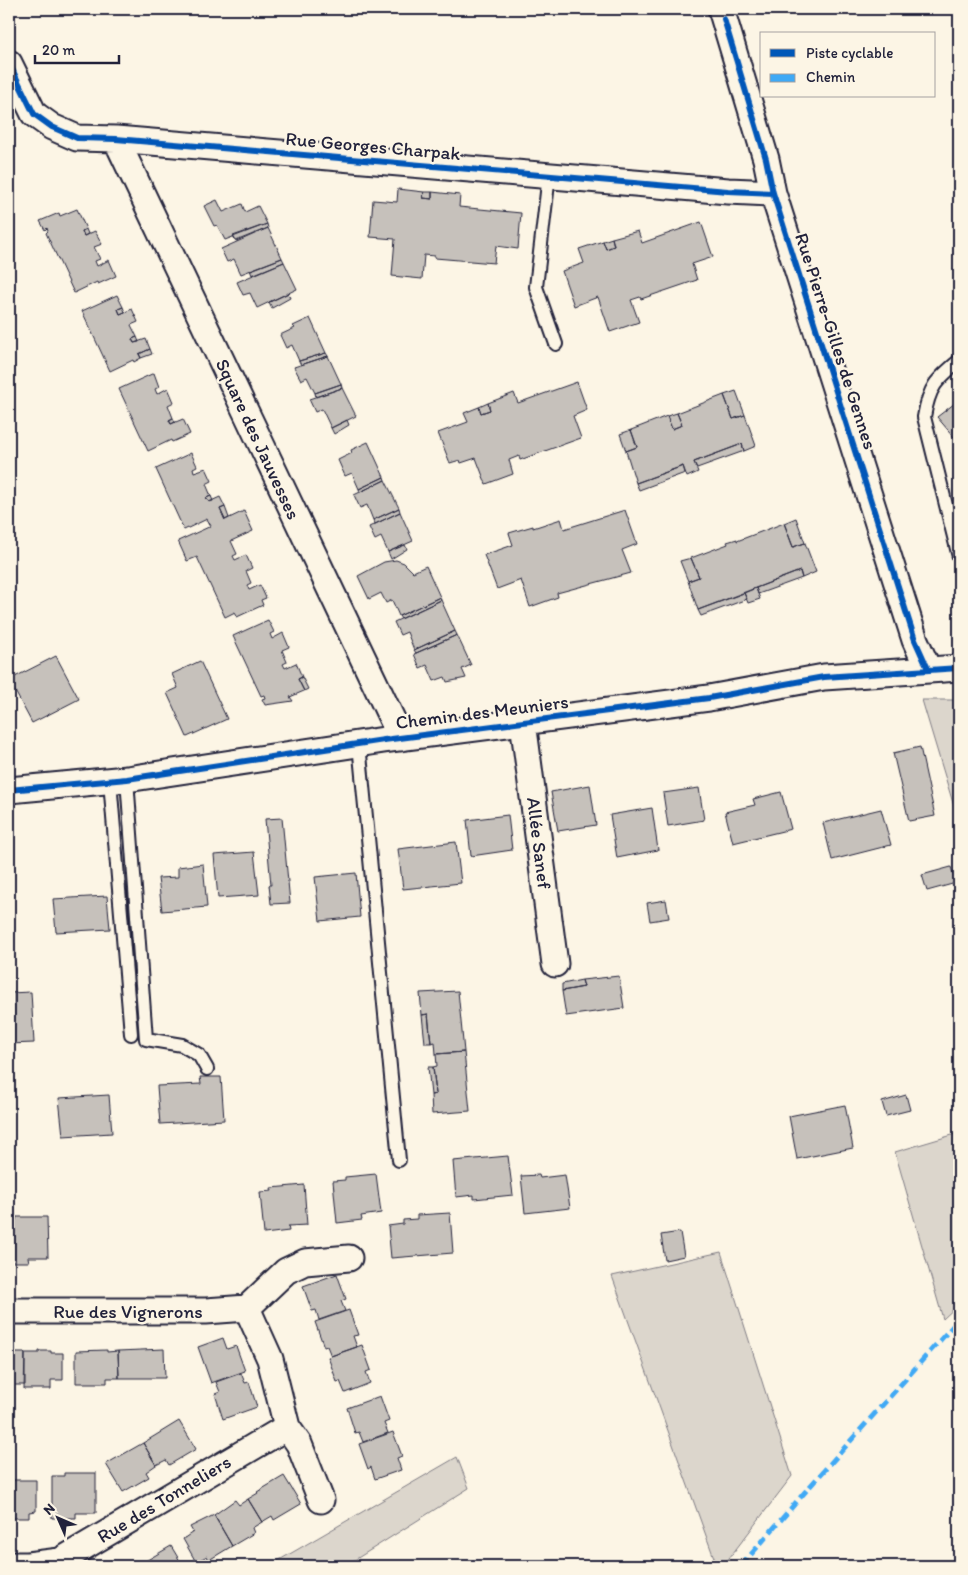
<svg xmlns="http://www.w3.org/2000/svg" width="968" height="1575" font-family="Itim,sans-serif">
<rect width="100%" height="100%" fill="#fcf5e5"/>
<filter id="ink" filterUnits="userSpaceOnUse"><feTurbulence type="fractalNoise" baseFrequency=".02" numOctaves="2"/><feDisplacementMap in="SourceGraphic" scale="10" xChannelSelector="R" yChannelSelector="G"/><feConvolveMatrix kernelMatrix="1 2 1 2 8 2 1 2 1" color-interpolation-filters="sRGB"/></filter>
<g filter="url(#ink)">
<path fill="#dcd6cc" stroke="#7f7c84" d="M922,700H959V823Z
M959,1133V1304L943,1319L895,1152Z
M721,1252L792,1476L723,1566H717L612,1276Z
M457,1457L469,1488L345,1566H269Z"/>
<path fill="#c6c1bb" stroke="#22223b" d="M398,189L424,192L423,198L432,199V192L460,195L459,207L521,213L518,249L496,246L494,263L435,258V256L424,255L422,279L392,276L395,239L370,237L373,200L397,202Z
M424,192H432V199L423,198Z
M217,200L223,212L242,204L245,212L258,206L267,224L225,240L217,225L214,226L204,206Z
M77,209L86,229L82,231L84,236L95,231L102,244L94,247L100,259L95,261L97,266L109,260L116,276L98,284L97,282L74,293L46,233L48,231L47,228L45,230L40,221L59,213L60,216Z
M701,222L713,257L692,264L697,280L641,299L640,297L631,300L639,322L610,332L598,297L574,306L562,271L584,263L579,249L603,241L606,249L614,246L612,238L638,231L642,243Z
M267,224L268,228L236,241L233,236Z
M268,228L282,258L241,274L234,259L227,262L221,249Z
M86,229L88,234L84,236L82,231Z
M612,238L614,246L606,249L603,241Z
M282,258L284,262L252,275L250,270Z
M284,262L297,289L257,308L250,293L243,295L237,282Z
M288,293L290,298L272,308L269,302Z
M117,295L123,307L118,309L120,314L132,309L138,322L131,325L137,337L132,339L134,343L146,339L150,349L139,354L141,358L134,362L133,360L110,371L82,311Z
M123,307L125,312L120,314L118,309Z
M310,318L326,353L299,361L292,345L286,348L280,335L295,328L293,326Z
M137,337L139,342L134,343L132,339Z
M150,349L152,354L141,358L139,354Z
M326,353L328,356L301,365L299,361Z
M328,356L341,384L315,393L307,377L301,380L294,367Z
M154,373L159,387L155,389L157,394L168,388L174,402L168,405L173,418L169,420L171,424L183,419L190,434L172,442L171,440L148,451L119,389Z
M577,382L587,410L573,416L581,438L520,460L519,456L509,460L513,474L486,484L476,458L461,463L460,460L450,463L438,433L468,422L464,413L479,407L481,413L490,410L488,403L514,393L518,403Z
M341,384L342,388L316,397L315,393Z
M342,388L356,416L331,428L322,409L315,412L309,399Z
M736,391L745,415L733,419L724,395Z
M724,395L733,419L745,415L756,446L744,451L742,444L694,462L698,472L687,477L683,466L636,483L626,451L637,447L631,430L667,416L672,429L682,425L677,413Z
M959,400V443L937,417Z
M488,403L490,410L481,413L479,407Z
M677,413L682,425L672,429L667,416Z
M173,418L175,422L171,424L169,420Z
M347,420L349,425L334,434L331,428Z
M631,430L637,447L626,451L620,434Z
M368,442L384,477L359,489L352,473L345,476L338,460L352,453L351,450Z
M742,444L744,451L697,468L694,462Z
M191,453L197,466L193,468L194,472L206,468L212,481L206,484L211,496L206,498L209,502L220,497L225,507L220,509L225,520L244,511L253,531L231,541L237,554L233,556L235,560L246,555L252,568L246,571L251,583L247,585L249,590L260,585L266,598L261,600L263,605L237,617L235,612L225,617L197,557L187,561L178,541L211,526L207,519L184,530L156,469Z
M683,466L685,473L639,490L636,483Z
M384,477L385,480L360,492L359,489Z
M385,480L399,508L373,520L367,505L360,508L354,495Z
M211,496L213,501L209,502L206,498Z
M225,507L229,518L225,520L220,509Z
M399,508L400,512L375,524L373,520Z
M625,510L637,544L622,550L631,573L557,593L558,597L530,607L521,580L497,589L484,555L513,545L509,533L533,526V528L561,519L564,529Z
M400,512L413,541L388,552L381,537L375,540L369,527Z
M796,518L805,543L793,547L784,523Z
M784,523L793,547L805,543L816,572L802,578L800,571L698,610L688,581L699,577L691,558L728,544L727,542L737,539V541Z
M405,545L407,549L391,559L388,552Z
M691,558L699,577L688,581L680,561Z
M396,560L404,563L413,572L426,566L440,597L399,616L392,600L386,603L381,593L369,599L358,576L384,562Z
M800,571L802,578L758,594L756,588Z
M756,588L760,599L748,603L744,593Z
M744,593L747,599L701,616L698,610Z
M440,597L441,600L401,619L399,616Z
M441,600L455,631L414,650L407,632L400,635L394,622Z
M268,620L274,632L270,634L272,639L283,633L289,647L282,650L287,662L283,664L285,668L296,663L302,677L298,679L304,691L290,697L293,701L265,705L262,699L265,698L264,695L261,696L233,636Z
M455,631L457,635L416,653L414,650Z
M457,635L471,665L462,669L466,678L447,682L445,677L434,681L427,665L420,668L414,654Z
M56,656L79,699L32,723L9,680Z
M200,661L227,719L187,737L167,693L178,688L172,674Z
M302,677L308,689L304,691L298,679Z
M920,747L935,816L909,821L893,753Z
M590,785L596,825L558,831L551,792Z
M699,788L704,820L668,826L663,793Z
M781,792L791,829L733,843L725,812L755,805L753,799Z
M652,808L658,850L617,858L610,815Z
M881,809L891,845L832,860L823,823Z
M508,815L512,850L471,856L467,820Z
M282,818L290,903L271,904L269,885H271L265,819Z
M456,842L461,883L403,889L398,849Z
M254,852L259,895L218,898L214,855Z
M203,864L207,907L162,911L158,878L178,877V867Z
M951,867L956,883L927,891L922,875Z
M356,873L360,917L320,921L315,877Z
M107,896L110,929L56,932L53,899Z
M666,900L669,918L650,921L647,903Z
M619,976L624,1008L566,1016L562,991L584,987L582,980Z
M582,980L584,987L562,991V984Z
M458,991L464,1052L436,1054L435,1042L431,1043L428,1014L422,1015L420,993Z
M31,992L34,1043L9,1044V993Z
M428,1014L431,1043H425L422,1015Z
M464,1052L470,1111L432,1114L431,1095L436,1094L433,1067L437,1066L436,1054Z
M428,1067H433L436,1094L431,1095Z
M200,1077H221L224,1120L160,1124L157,1086L201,1084Z
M109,1095L112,1133L63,1136L59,1098Z
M906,1095L910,1110L886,1116L882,1102Z
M845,1105L853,1148L797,1159L789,1116Z
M508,1156L513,1195L474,1199V1195L456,1197L453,1161Z
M376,1174L381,1213L361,1216L362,1220L337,1223L333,1181L345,1180V1177Z
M539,1175L540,1178L565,1175L570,1208L525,1213L521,1176Z
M304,1185L307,1225L288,1226L289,1231L264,1234L260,1192L272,1191L271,1188Z
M450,1213L453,1253L391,1258L388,1226L403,1224V1220L417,1219V1215Z
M16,1217H47L48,1257H28L29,1262H9V1220H16Z
M680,1232L684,1256L665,1260L661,1235Z
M337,1274L346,1299L341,1301L345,1311L319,1320L316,1310L312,1311L303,1286Z
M349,1310L358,1335L353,1336L357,1347L331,1356L327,1346L324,1347L315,1322Z
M223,1338L227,1349L236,1346L245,1371L211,1383L198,1347Z
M362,1345L371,1370L366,1372L370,1383L345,1393L340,1381L337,1382L328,1357Z
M164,1349L165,1378H119L118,1351Z
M107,1350V1352L118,1351L119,1378H107V1383H76V1351Z
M39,1351H51V1353H63V1380H51V1389H24L25,1353H39Z
M9,1353H25V1385H9Z
M241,1373L245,1383L249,1382L257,1407L223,1419L215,1394L220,1392L216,1382Z
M380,1396L389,1421L384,1423L388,1433L363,1442L359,1432L355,1433L347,1408Z
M179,1421L196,1449L169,1465L166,1460L156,1465L143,1443Z
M393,1432L402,1456L397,1458L401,1470L375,1479L371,1467L368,1469L359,1444Z
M143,1443L156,1465L146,1472L149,1477L123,1492L106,1464Z
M64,1473H96V1513H76V1518H52V1476H64Z
M284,1476L301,1504L274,1520L272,1516L262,1522L248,1499L258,1493L257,1492Z
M9,1480H36V1511L29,1512V1518H9Z
M248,1499L262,1522L252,1528L254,1533L232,1546L214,1515L235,1500L239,1505Z
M214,1515L232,1546L209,1560L207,1556L196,1562L183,1539L193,1532L190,1527Z
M171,1546L183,1566H139L144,1562Z"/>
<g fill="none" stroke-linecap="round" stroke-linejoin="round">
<g stroke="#22223b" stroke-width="16">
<path id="lane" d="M549,175L536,287L556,344
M959,361C936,380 929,387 924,417L959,557
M359,744L399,1160
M127,779L146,1039L182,1045L199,1055L207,1069
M110,781L131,1034"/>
</g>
<g stroke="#22223b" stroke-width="29">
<path id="street" d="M721,9L766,159L773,193L915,640L928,669
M9,63L34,114L52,127L77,138L116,139L728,191L773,193
M116,139L401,738
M523,722L555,964
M9,790L127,779L384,740L709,698L824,677L959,668
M247,1308L270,1359L287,1427L299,1444L321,1500
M247,1308L286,1271L305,1262L349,1258
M9,1311H206L247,1308
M9,1565H28L60,1561L287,1427"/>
</g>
<use href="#lane" stroke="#fcf5e5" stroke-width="12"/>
<use href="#street" stroke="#fcf5e5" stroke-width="25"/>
<path stroke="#3fa9f5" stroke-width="5" stroke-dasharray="10 5" stroke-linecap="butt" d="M741,1566L805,1492L959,1319"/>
<g stroke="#fcf5e5" stroke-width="9">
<path id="cycleway" d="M724,19L766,159L773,193L915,640L928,669
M9,63L34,114L52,127L77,138L116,139L728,191L773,193
M9,790L127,779L384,740L709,698L824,677L959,668"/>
</g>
<use href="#cycleway" stroke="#0057b8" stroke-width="6"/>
</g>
</g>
<g text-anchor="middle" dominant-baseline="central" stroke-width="5" stroke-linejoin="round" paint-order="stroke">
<g font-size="19" fill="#22223b" stroke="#fcf5e5">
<text transform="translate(373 146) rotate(5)">Rue Georges Charpak</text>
<text transform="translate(836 341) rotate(72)">Rue Pierre-Gilles de Gennes</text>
<text transform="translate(258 439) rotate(65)">Square des Jauvesses</text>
<text transform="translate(482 712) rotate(-7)">Chemin des Meuniers</text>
<text transform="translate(539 843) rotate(83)">Allée Sanef</text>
<text x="128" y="1311">Rue des Vignerons</text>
<text transform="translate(164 1499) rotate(-31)">Rue des Tonneliers</text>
</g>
</g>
<rect width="968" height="1575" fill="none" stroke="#fcf5e5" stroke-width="30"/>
<rect x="15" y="15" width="938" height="1545" fill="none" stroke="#22223b" stroke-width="2" filter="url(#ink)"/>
<rect x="760" y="32" width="175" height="65" fill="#fcf5e5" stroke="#a5a1a1"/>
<rect x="770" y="49" width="25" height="8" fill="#0057b8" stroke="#a5a1a1"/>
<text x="806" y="58" font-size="15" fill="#22223b">Piste cyclable</text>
<rect x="770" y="74" width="25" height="8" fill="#3fa9f5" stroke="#a5a1a1"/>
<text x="806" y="82" font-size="15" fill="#22223b">Chemin</text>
<g transform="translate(58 1518) rotate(315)" stroke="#fcf5e5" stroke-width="4" paint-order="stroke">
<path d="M0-4L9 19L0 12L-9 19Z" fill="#22223b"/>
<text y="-8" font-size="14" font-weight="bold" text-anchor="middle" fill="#22223b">N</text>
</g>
<path d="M35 55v8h84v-8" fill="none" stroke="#22223b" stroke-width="2.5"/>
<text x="42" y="55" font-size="15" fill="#22223b" stroke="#fcf5e5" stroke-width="4" paint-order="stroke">20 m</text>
</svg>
